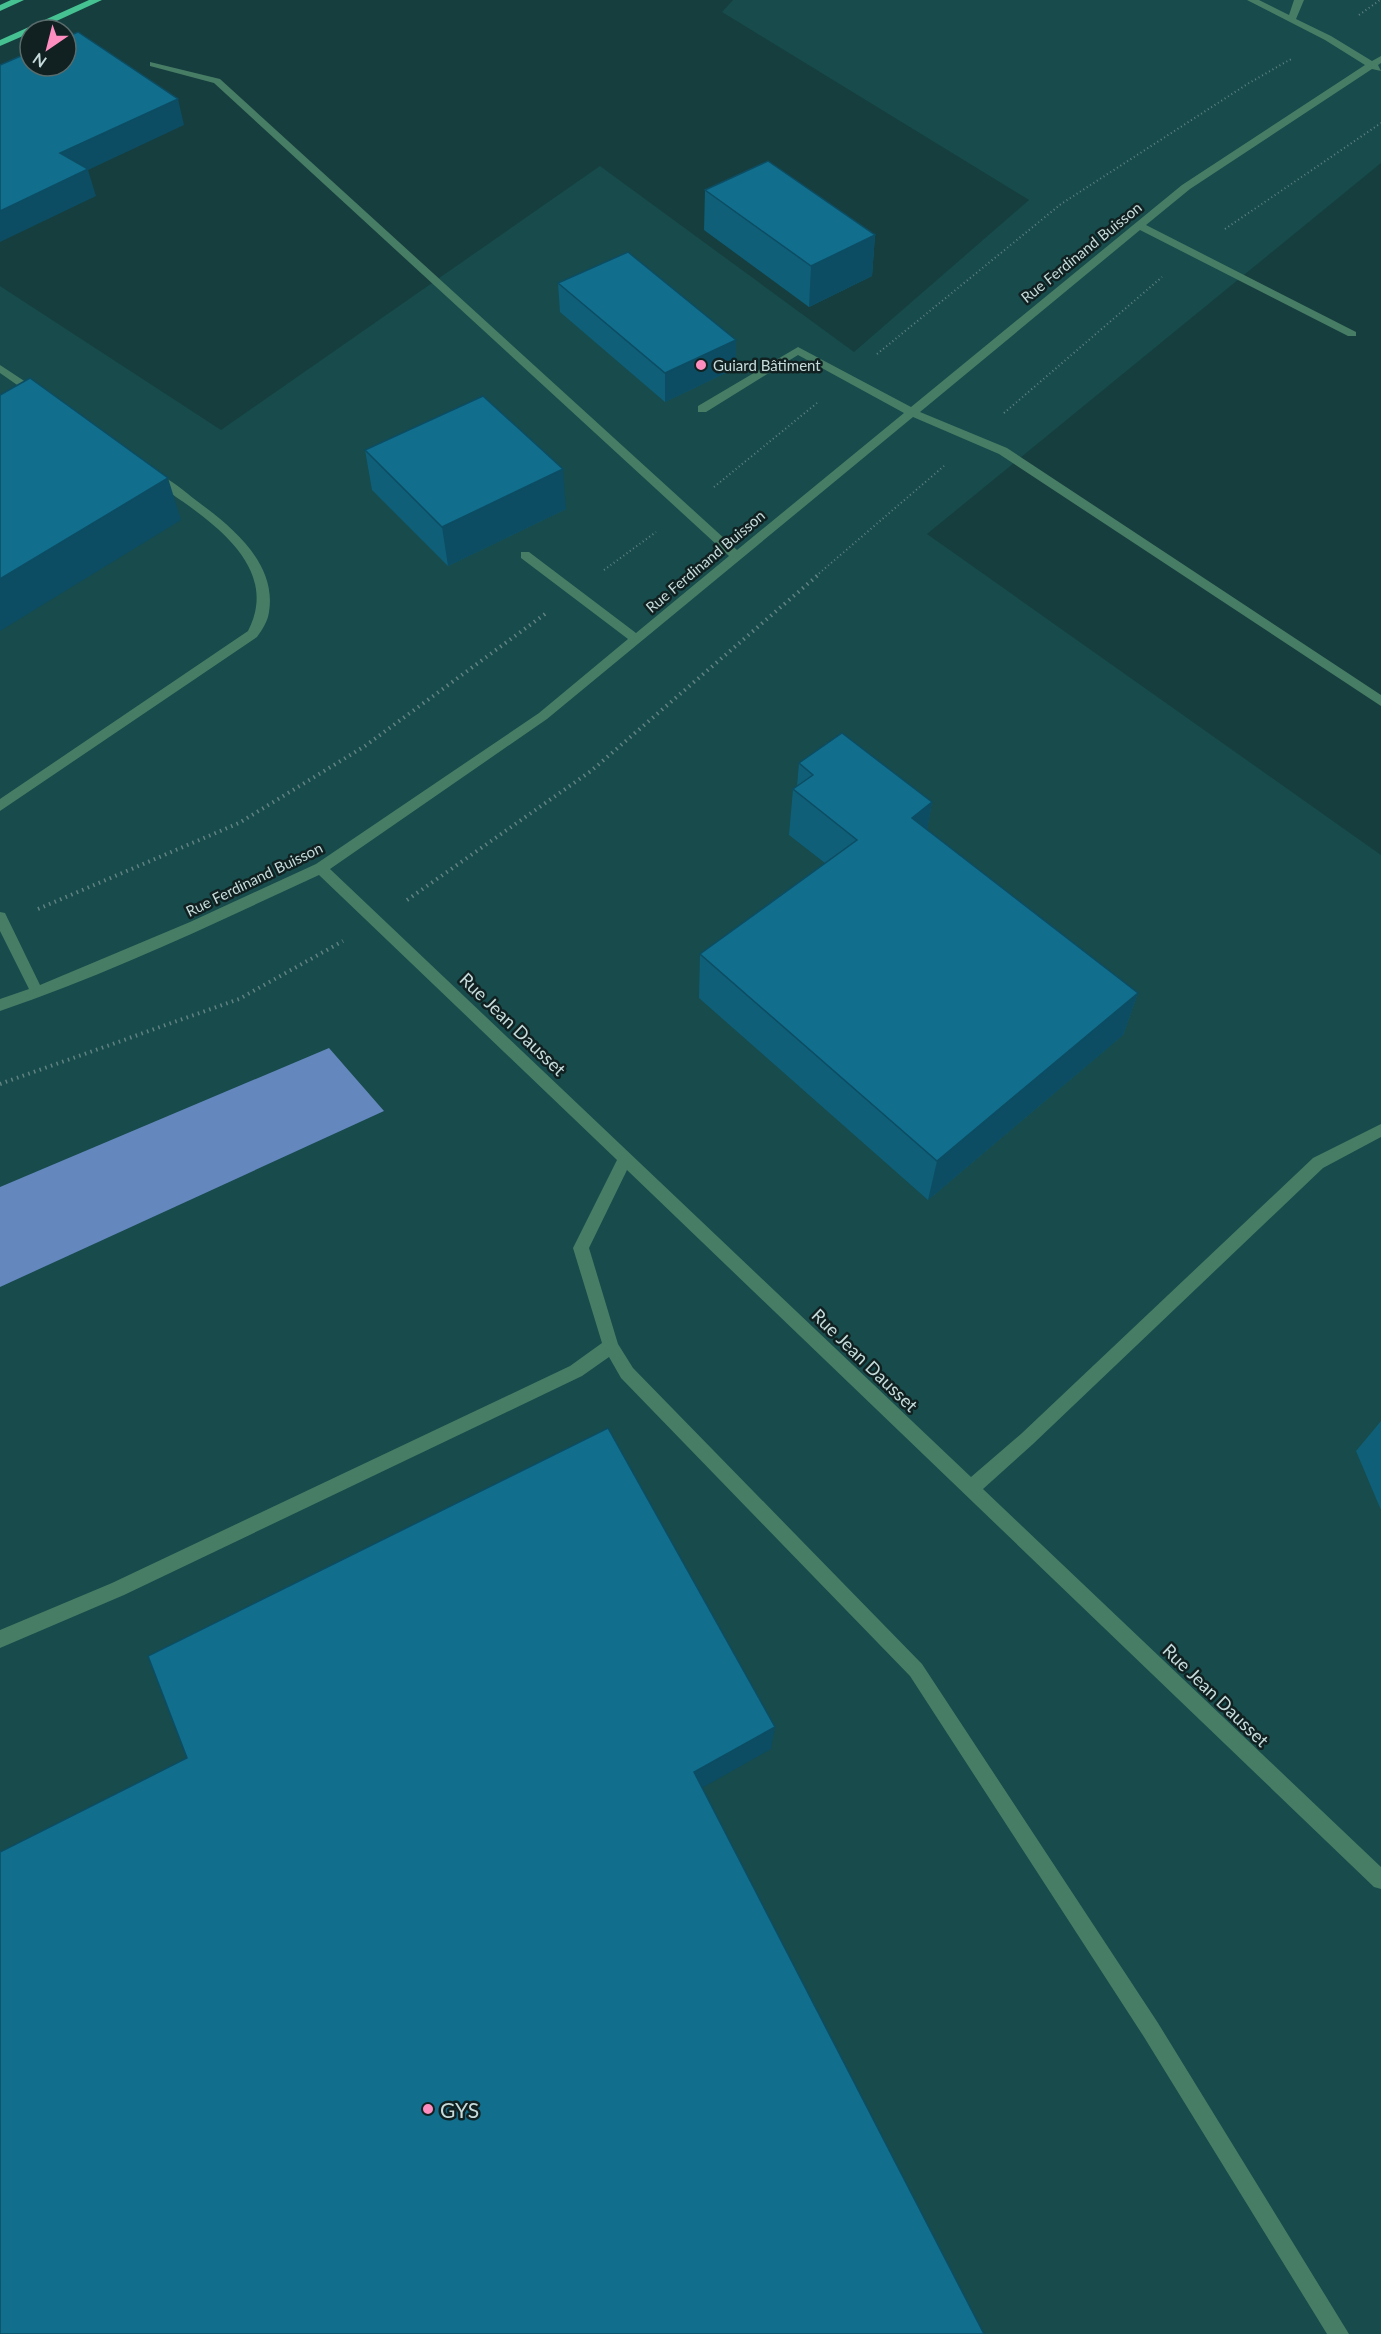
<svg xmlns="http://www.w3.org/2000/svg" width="1381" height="2334" font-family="Lato,sans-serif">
<rect width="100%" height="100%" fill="#163e3e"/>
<path fill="#174b4c" d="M733,0H1381V163L927,534L1381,855V2334H0V286L221,430L600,166L854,352L1029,200L722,12Z"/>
<path fill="#6487be" d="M329,1048L384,1111L0,1287V1187Z"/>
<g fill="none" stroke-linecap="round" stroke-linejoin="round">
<path stroke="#628282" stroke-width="2" stroke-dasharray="1 3" stroke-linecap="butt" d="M1359,15L1380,0
M1225,229L1381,123
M877,354L1061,204L1249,83L1293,58
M1004,413L1162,277
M714,487L817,403
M604,570L656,532
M816,576L944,466"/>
<path stroke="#628282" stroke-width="4" stroke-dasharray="1.5 4.5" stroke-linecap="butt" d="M407,900L591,771L818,575
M38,909L239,823L365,746L545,614
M0,1084L239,999L343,941"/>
<path fill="#477d65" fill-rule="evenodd" d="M1247,0H1259L1289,15L1294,0H1304L1296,19L1331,36L1372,61L1381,56V63L1378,65L1381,71L1372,69L1190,189L1146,225L1356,332V336H1348L1140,230L920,412L1007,448L1381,695V706L999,454L913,417L547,719L330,869L971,1477L1021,1434L1313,1158L1381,1124V1137L1323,1168L1033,1444L983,1489L1381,1867V1889L1374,1887L627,1170L589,1248L618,1344L633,1368L922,1664L1158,2023L1349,2334H1327L1144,2037L910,1676L621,1378L609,1357L582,1376L124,1595L0,1648V1630L112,1583L570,1366L602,1343L573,1248L617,1160L319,875C215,923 109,974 0,1011V999L29,989L0,931V912L5,913L40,985L190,922L316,864L539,713L628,639L521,558V552H529L636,633L729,556L214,83L150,66V62L220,79L737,550L904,413L798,355L706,412H698V406L798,347L911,407L1182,185L1365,65L1325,40Z
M0,365L41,392V396H33L0,373Z
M155,473C170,478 185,492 197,501C232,527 277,563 269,612C268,621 262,630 257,637L0,811V799L248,631C284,562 199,513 151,480V474Z"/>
<path fill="#45c192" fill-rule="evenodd" d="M11,0H24L0,11V5Z
M89,0H102L37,30H30V33L0,46V40Z"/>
</g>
<path fill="#0f5f79" d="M705,190L875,235L872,276L809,307L704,230Z
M558,283L736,368L665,402L560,312Z
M365,450L566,509L448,566L372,490Z
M799,763L932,802L927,830L1138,993L1123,1035L928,1200L699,998L700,954L825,863L789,835L793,789L797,786Z
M1381,1421V1510L1356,1451Z"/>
<path fill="#0c4d63" d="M178,99L184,125L88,170L96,196L0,242V211L60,153Z
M875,235L872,276L809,307L811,266Z
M736,340V368L665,402V373Z
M563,469L566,509L448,566L442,527Z
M168,478L181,520L0,631V579Z
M932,802L924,848L912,818Z
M1138,993L1123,1035L928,1200L937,1161Z
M775,1727L771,1749L693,1793L694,1772Z"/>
<path fill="#116e8d" stroke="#0c4d63" stroke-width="1.5" d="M78,32L178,99L60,153L88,169L0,211V65L30,52V66H66V37Z
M768,161L875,235L811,266L705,190Z
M628,252L736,340L665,373L558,283Z
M30,378L168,478L0,579V395Z
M483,396L563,469L442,527L365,450Z
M842,733L932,802L912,818L1138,993L937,1161L700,954L857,840L793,789L813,775L799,763Z
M608,1428L775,1727L694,1772L984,2334H0V1852L187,1758L148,1656Z"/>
<g fill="#fd8ebf" stroke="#112121" stroke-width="2">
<circle cx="701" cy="365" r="6"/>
<circle cx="428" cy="2109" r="6"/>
</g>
<g text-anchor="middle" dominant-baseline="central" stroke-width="5" stroke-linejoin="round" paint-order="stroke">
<g font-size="15" fill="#c6dbdb" stroke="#112121">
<text transform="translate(1081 252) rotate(-39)">Rue Ferdinand Buisson</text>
<text transform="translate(705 561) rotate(-40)">Rue Ferdinand Buisson</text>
<text transform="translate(254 879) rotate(-26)">Rue Ferdinand Buisson</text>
</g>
<g font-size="15" fill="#c6dbdb" stroke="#112121" text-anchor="start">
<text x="713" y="365">Guiard Bâtiment</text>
</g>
<g font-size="18" fill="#c6dbdb" stroke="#112121">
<text transform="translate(513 1024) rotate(44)">Rue Jean Dausset</text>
<text transform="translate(865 1360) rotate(44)">Rue Jean Dausset</text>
<text transform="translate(1216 1695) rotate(44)">Rue Jean Dausset</text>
</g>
<g font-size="21" fill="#c6dbdb" stroke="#112121" text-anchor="start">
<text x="440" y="2109">GYS</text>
</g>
</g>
<g transform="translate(48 48) rotate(215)"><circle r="28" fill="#112121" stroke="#596b6b" stroke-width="1.5"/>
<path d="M0-4.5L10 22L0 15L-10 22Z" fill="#fd8ebf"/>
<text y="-9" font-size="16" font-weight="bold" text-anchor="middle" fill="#c6dbdb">N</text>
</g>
</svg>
